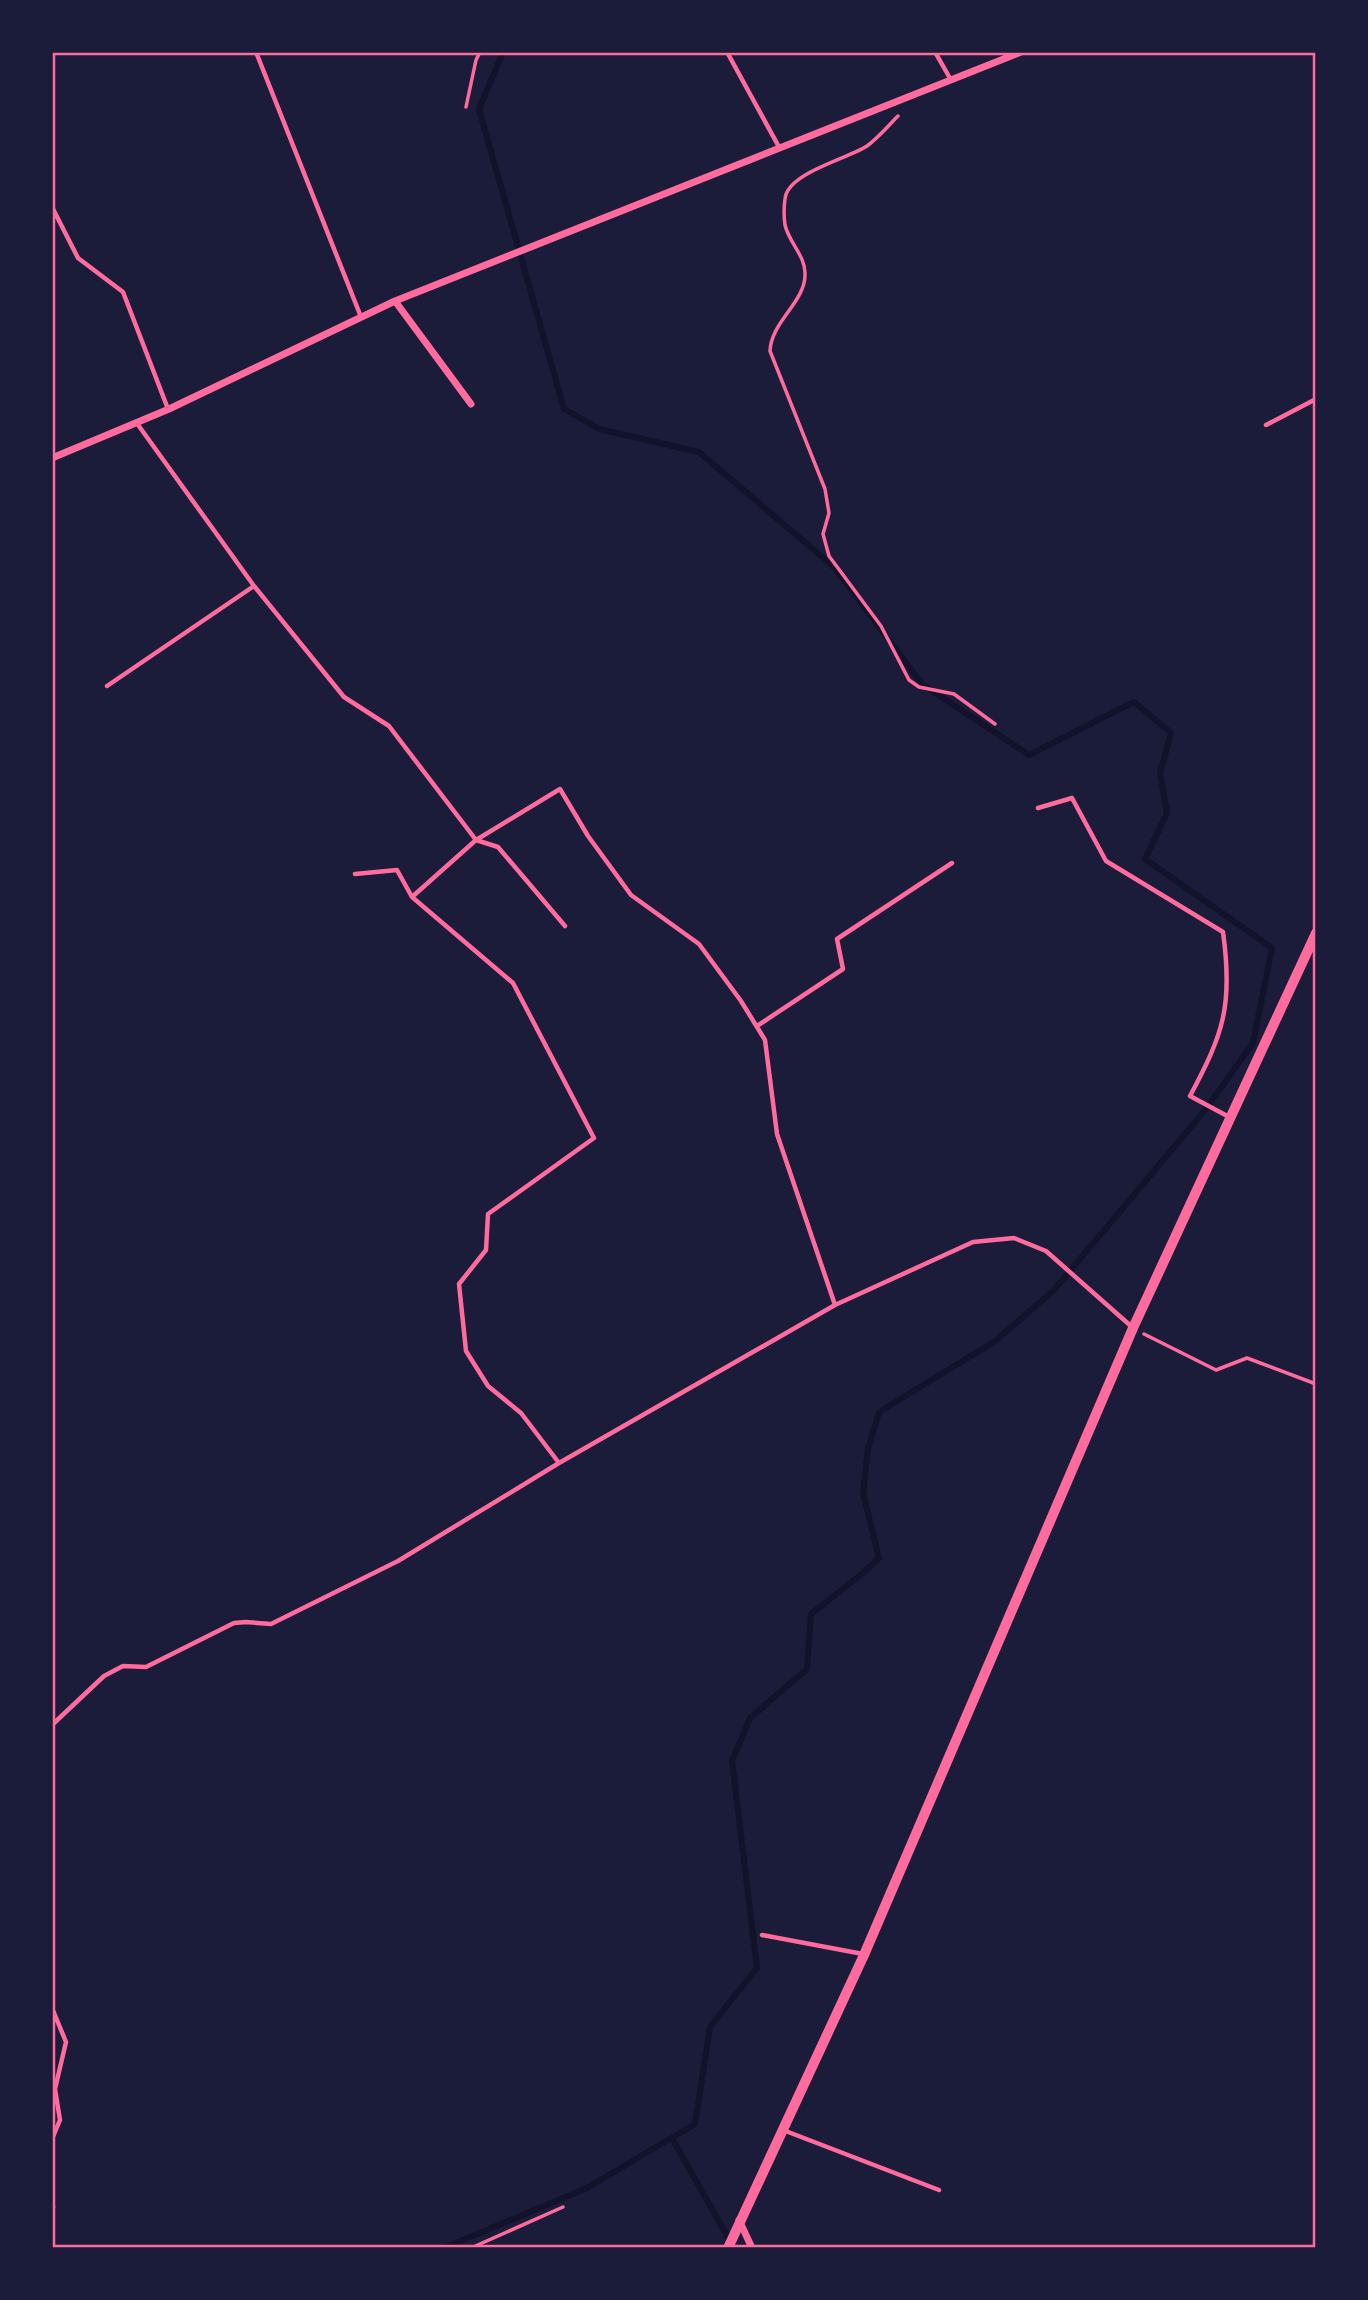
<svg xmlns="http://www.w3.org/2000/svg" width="1368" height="2300" font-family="Raleway,sans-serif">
<rect width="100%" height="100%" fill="#1b1b3a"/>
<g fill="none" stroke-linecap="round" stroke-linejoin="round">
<path stroke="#12122b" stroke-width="6" d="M672,2138L734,2248
M444,2248L587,2188L695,2124L710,2027L757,1968L732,1761L750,1718L807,1669L811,1614L863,1573L879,1558L863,1493L868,1449L879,1412L994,1342L1054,1290L1205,1110L1253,1043L1272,948L1145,859L1167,813L1160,773L1171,733L1134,702L1029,755L922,684L835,568L699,452L599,429L564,409L479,109L503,52"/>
<path stroke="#ff6b9d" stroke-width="3.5" d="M466,107L476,60L480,52
M898,116C888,126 879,137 867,146C847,159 787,173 785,199C784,206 784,218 785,225C789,243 806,256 805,275C805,302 771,322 770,351L825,489L829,513L823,534L829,556L881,626L909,680L919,687L954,694L995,724
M1144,1334L1216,1370L1247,1358L1316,1384
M471,2248L563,2207"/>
<path stroke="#ff6b9d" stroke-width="4.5" d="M256,52L361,317
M727,52L779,147
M935,52L951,80
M52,207L78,258L123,292L168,409
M136,422L254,586L344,697L389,726L476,840L560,789L588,836L631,895L699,944L741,1001L765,1040L777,1134L835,1305
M1266,425L1316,399
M107,686L254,586
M1038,808L1072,798L1106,861L1223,932C1233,1004 1224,1033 1190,1096L1231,1118
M355,874L397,870L412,897
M757,1026L843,969L837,939L952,863
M559,1463L521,1413L488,1386L466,1351L459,1284L486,1250L488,1214L594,1138L513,983L412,897L476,840L498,847L565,926
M52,1725L104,1676L123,1666L146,1667L234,1623L246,1622L271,1624L398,1561L559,1463L835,1305L973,1242L1014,1238L1046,1251L1132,1327
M762,1935L863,1954
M52,2008L66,2042L55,2089L60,2120L52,2139
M783,2130L939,2190
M52,2205L53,2207"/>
<path stroke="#ff6b9d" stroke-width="7" d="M395,301L471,404
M52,458L169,409L395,301L1021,52
M739,2220L752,2248"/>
<path stroke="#ff6b9d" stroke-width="10" d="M728,2248L864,1955L1133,1328L1316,933"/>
</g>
<rect width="1368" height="2300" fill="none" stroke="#1b1b3a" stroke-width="108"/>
<rect x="54" y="54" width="1260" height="2192" fill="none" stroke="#ff6b9d" stroke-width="2.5"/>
</svg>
